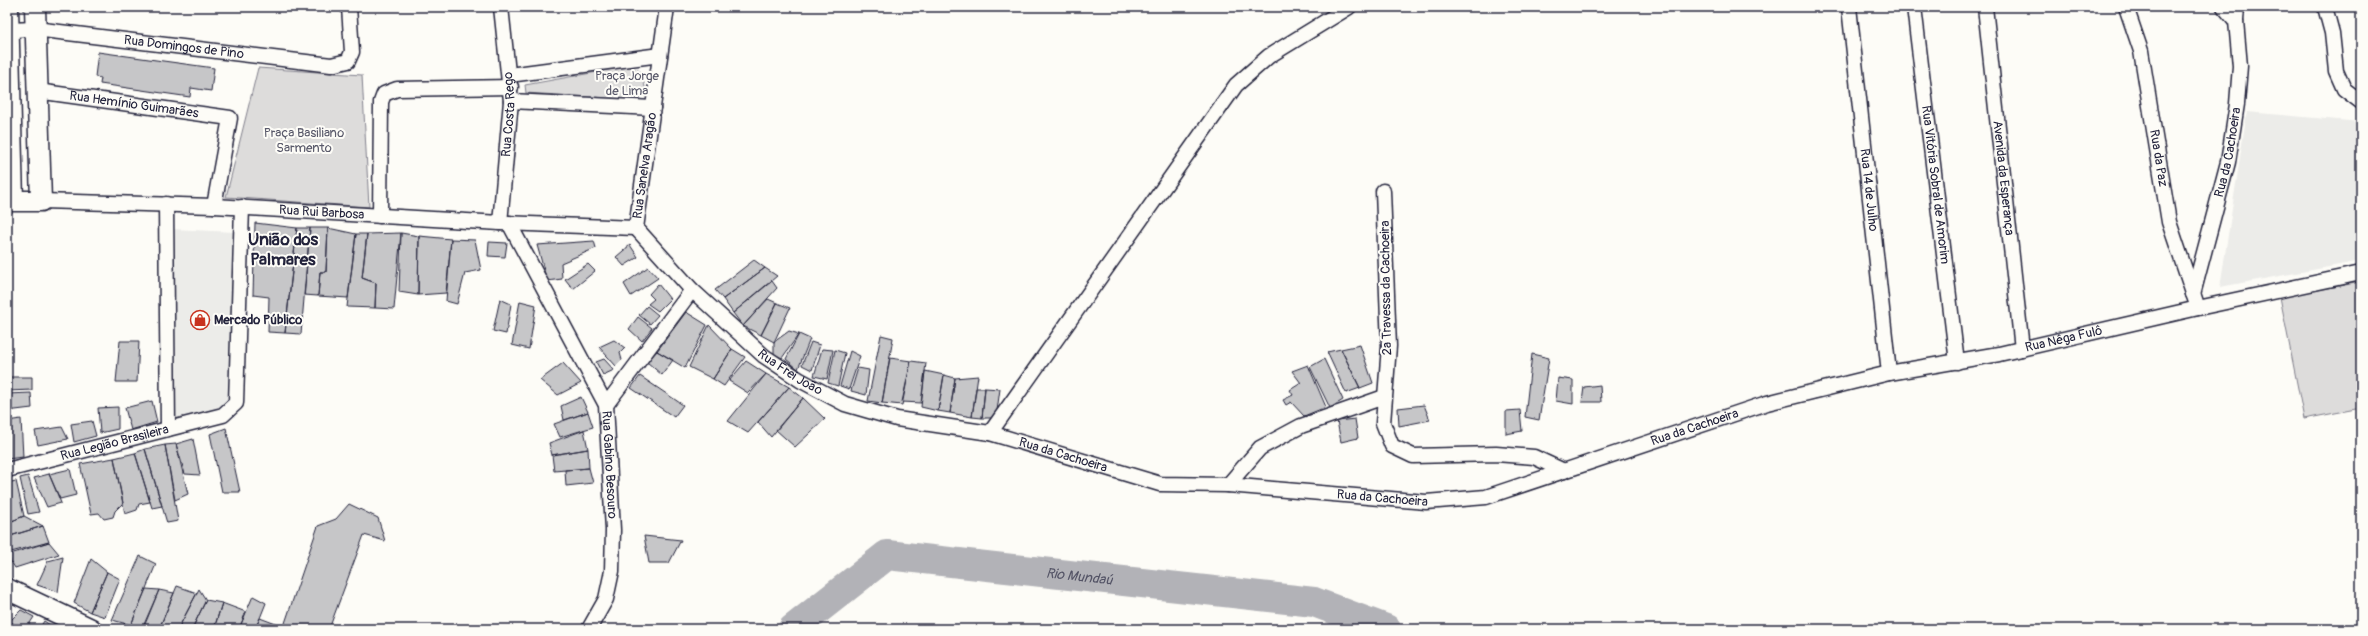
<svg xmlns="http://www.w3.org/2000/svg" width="2368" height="636" font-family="Pangolin,sans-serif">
<rect width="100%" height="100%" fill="#fdfcf7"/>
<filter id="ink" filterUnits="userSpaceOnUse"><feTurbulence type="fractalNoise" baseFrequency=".025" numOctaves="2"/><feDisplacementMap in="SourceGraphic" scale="8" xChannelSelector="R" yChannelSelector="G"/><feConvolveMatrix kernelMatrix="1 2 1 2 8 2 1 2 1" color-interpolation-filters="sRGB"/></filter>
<g filter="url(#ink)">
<path fill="#ecece9" d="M2247,112L2361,122V261L2220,287Z
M171,229L234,232L230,408L172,420Z"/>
<path fill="#dddcdb" stroke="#807f8b" d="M630,66L641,72L645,87L639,100L526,93L525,85Z
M258,68L362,75L369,207L226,197Z
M2361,282V408L2304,419L2280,297Z"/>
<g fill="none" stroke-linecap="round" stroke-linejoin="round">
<path stroke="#b2b2b7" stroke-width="30" id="s1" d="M793,629L887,555L1314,602L1386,629"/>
</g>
<path fill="#c6c6c8" stroke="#22223b" d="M98,52L214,68L211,91L191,88L190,97L100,84L101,78L95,77Z
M255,223L297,228L285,333L268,332L269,297L253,295Z
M297,228H310L301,334L285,333Z
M310,228H328L326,272H320L318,296L304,295Z
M328,228L356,234L348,298L318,296L320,272H326Z
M401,233L394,309L375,308L376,283L362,278L367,234Z
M401,233L419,236L418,295L399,292Z
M356,234H367L362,278L376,283L375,308L347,307Z
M419,236L451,239L446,293L418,295Z
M451,239L475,240L481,270L465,273L457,304L446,301Z
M594,241L596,248L561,263L562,279L547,281L537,245Z
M489,242L507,243L505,257L488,256Z
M630,245L638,257L624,266L616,257Z
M754,260L765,268L723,299L715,290Z
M588,264L595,271L573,289L565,279Z
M648,267L658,278L631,296L624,284Z
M765,268L777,276L733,313L723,299Z
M772,281L777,288L743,326L733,313Z
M658,284L670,299L658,311L648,304L654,299L649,294Z
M500,299L511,304L506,334L493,331Z
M768,299L777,303L761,335L743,326Z
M520,301L536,305L529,349L512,345Z
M777,303L790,308L774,342L761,335Z
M647,306L658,315L650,324L639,315Z
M686,312L707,325L685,368L657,351Z
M638,317L652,328L642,341L629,329Z
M709,325L732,349L713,379L689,367Z
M789,331L799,334L782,358L774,354V342Z
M799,334L810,339L798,369L786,359Z
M881,335L893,338L882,403L868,401Z
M614,340L625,348L620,353L622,360L616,366L599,347Z
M120,341H139L137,382H116Z
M811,342L820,345L812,370L802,365Z
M1360,345L1373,383L1360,388L1341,349Z
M732,349L745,357L724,386L713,379Z
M822,349L833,350L827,379L814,376Z
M1341,349L1360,388L1346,393L1327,352Z
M835,350L845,353L838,386L828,383Z
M657,351L673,360L662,375L647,362Z
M850,351L860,356L849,389L840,386Z
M1532,354L1549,358L1539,420L1525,417Z
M890,358L911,361L902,405L882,403Z
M604,359L614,370L603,375L596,362Z
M1324,359L1343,400L1330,408L1310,367Z
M746,361L766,374L748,393L729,381Z
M911,361L926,363L921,403L902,402Z
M563,363L581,383L558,395L540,380Z
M1308,365L1326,407L1304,416L1291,402L1286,405L1283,400L1293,395L1290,390L1301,383L1292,371Z
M858,368L869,370L866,395L851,391Z
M925,371L944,375L938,411L921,407Z
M766,374L789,387L748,433L728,421Z
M944,375L955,378L950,413L938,411Z
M640,376L683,405L674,417L631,388Z
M978,376L972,417L950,413L955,378Z
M7,377H32V390L7,391Z
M1558,378L1573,380V404L1556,401Z
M1600,385L1601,402H1582L1584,387Z
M789,387L803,398L771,437L758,422Z
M976,388H985L982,418L972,417Z
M985,388L1000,389L996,418H982Z
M31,393L32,408L7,411V394Z
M581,397L588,412L564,420L561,406Z
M803,398L825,419L795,447L776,430Z
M152,401L157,422L131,430L125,408Z
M1424,405L1430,420L1399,426L1398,408Z
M118,407V429L100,433L98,408Z
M1520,410L1522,431L1506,434V411Z
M588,412L593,427L560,437L554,424Z
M21,419L23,457L7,459V421Z
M1355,419L1358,438L1341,442L1337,421Z
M92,421L96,436L74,442L71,424Z
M62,427L68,439L38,445L35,431Z
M226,428L240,492H222L210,434Z
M584,430L588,449L552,455L549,443Z
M193,439L200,475L185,474L176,444Z
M176,444L188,494L175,500L165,445Z
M165,445L178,521L167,523L145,449Z
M145,449L162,506L152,508L135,453Z
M588,449L589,468L554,471L552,455Z
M135,453L150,502L139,504L137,510L125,514L114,458Z
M114,458L123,503L115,511L113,517L104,519L99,513L91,514L80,464Z
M589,468L593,483L566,486L565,470Z
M70,469L76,495L60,499L49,474Z
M49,474L61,503L47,507L34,478Z
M28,476L39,512L28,514L20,478Z
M16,481L24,516L7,523V483Z
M349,504L378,518L385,541L364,535L329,629H283L318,526L336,519Z
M24,516L43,526L7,537V523Z
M43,526L49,542L7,553V537Z
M644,536L681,540L669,563H649Z
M49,542L59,554L15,568L7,555Z
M140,556L156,564L131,625L112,620Z
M63,557L58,592L37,585L48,561Z
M91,559L107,572L90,612L74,603Z
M107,572L120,579L105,617L90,612Z
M177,586L197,593L178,629H159Z
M146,589L159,590L142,629L131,625Z
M199,589L206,600L192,629H178Z
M159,590L174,593L159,629H143Z
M253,596L266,603L260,618L255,629H239Z
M206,600L222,603L214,629H192Z
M222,603L246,612L239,629H214Z
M21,610L34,617L26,629H20L10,621Z
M260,618L281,626L279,629H255Z
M44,621L56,629H39Z"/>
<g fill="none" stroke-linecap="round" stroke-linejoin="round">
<g stroke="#22223b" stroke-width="17">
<g id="street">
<path id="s2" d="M1849,7L1889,373"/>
<path id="s3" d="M1914,7L1957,362"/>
<path id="s4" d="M1985,7L2022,349"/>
<path id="s5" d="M2126,7L2141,51L2169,222L2198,308"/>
<path d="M2224,7L2236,21"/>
<path d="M2325,7L2332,33L2336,71L2344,89L2361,102"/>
<path id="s6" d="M9,30L35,29L331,65L348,61L352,52L349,7"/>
<path d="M509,75L660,55"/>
<path id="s7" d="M37,91L230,118L214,206"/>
<path d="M511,101L653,108"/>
<path d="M1383,191L1389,346L1383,423L1392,446L1413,456L1496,454L1534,457L1564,471"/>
<path id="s8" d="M41,201L214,206L500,223L636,228"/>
<path d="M166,204L168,429"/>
<path d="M380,216L381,102L384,94L397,89L511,87"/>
<path id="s9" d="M500,223L511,101L501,7"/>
<path id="s10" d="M509,223L606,405L613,530L612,571L606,599L589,629"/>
<path id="s11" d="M636,228L692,290L764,356L800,380L845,404L897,419L990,433L1160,484L1228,485L1426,502L1486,497L1767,403L1889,373L1999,354L2198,308L2361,273"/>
<path id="s12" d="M636,228L667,7"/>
<path id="s13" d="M2193,294L2228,162L2237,104L2240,66L2236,21L2237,7"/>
<path d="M606,405L692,290"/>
<path d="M990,433L1236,85L1269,56L1349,7"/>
<path id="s14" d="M7,470L223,415L236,403L242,207"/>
<path d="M1228,485L1260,448L1301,426L1384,397"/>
</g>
</g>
<g stroke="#22223b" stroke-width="23">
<path id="secondary" d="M8,7L13,201
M7,201H41L35,7
M7,589L91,629"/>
</g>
<use href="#street" stroke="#fdfcf7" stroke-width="14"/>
<use href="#secondary" stroke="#fdfcf7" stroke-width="20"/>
</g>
</g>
<defs>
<g id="shop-ring" transform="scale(1)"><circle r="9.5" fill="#fdfcf7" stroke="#c8321e" stroke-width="1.5"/><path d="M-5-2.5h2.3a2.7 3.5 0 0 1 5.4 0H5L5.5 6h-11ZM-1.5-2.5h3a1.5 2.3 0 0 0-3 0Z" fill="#c8321e"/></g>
</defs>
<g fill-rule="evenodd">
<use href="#shop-ring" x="200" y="320"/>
</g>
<g text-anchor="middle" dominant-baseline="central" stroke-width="4" stroke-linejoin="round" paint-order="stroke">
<g font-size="13" fill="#22223b" stroke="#fdfcf7">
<text stroke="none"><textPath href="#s6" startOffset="176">Rua Domingos de Pino</textPath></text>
<text stroke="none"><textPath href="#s7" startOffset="98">Rua Hemínio Guimarães</textPath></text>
<text stroke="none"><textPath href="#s9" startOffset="109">Rua Costa Rego</textPath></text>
<text stroke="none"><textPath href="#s13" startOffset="146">Rua da Cachoeira</textPath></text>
<text stroke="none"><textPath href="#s5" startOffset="155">Rua da Paz</textPath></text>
<text stroke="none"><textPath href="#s12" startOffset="63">Rua Sanelva Aragão</textPath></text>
<text stroke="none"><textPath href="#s4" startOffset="172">Avenida da Esperança</textPath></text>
<text stroke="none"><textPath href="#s3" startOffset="179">Rua Vitória Sobral de Amorim</textPath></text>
<text stroke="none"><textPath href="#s2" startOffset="184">Rua 14 de Julho</textPath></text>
<text stroke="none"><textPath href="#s8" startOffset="281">Rua Rui Barbosa</textPath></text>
<text transform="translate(1386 288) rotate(-91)">2ª Travessa da Cachoeira</text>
<text stroke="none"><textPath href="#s11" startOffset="1528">Rua Nêga Fulô</textPath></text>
<text stroke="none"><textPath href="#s11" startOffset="212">Rua Frei João</textPath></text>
<text stroke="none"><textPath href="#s11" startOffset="1148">Rua da Cachoeira</textPath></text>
<text stroke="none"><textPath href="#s14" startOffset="111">Rua Legião Brasileira</textPath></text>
<text stroke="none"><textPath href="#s11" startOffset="500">Rua da Cachoeira</textPath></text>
<text stroke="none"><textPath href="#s10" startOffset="266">Rua Gabino Besouro</textPath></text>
<text stroke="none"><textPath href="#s11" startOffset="824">Rua da Cachoeira</textPath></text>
</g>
<g font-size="13" fill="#5a5a6b" stroke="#fdfcf7">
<text x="627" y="76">Praça Jorge<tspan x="627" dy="15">de Lima</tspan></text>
<text x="304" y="133">Praça Basiliano<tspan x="304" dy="15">Sarmento</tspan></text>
</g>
<g font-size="13" font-weight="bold" fill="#22223b" stroke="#fdfcf7" text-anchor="start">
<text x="214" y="320">Mercado Público</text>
</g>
<g font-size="14" font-style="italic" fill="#545466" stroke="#fdfcf7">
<text stroke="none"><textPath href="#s1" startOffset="313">Rio Mundaú</textPath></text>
</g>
<g font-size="17" font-weight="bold" fill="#22223b" stroke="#fdfcf7">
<text x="283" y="239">União dos<tspan x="283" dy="20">Palmares</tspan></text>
</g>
</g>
<rect width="2368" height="636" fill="none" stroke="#fdfcf7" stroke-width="24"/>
<rect x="12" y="12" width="2344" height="612" fill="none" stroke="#22223b" stroke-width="1.5" filter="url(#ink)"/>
</svg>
